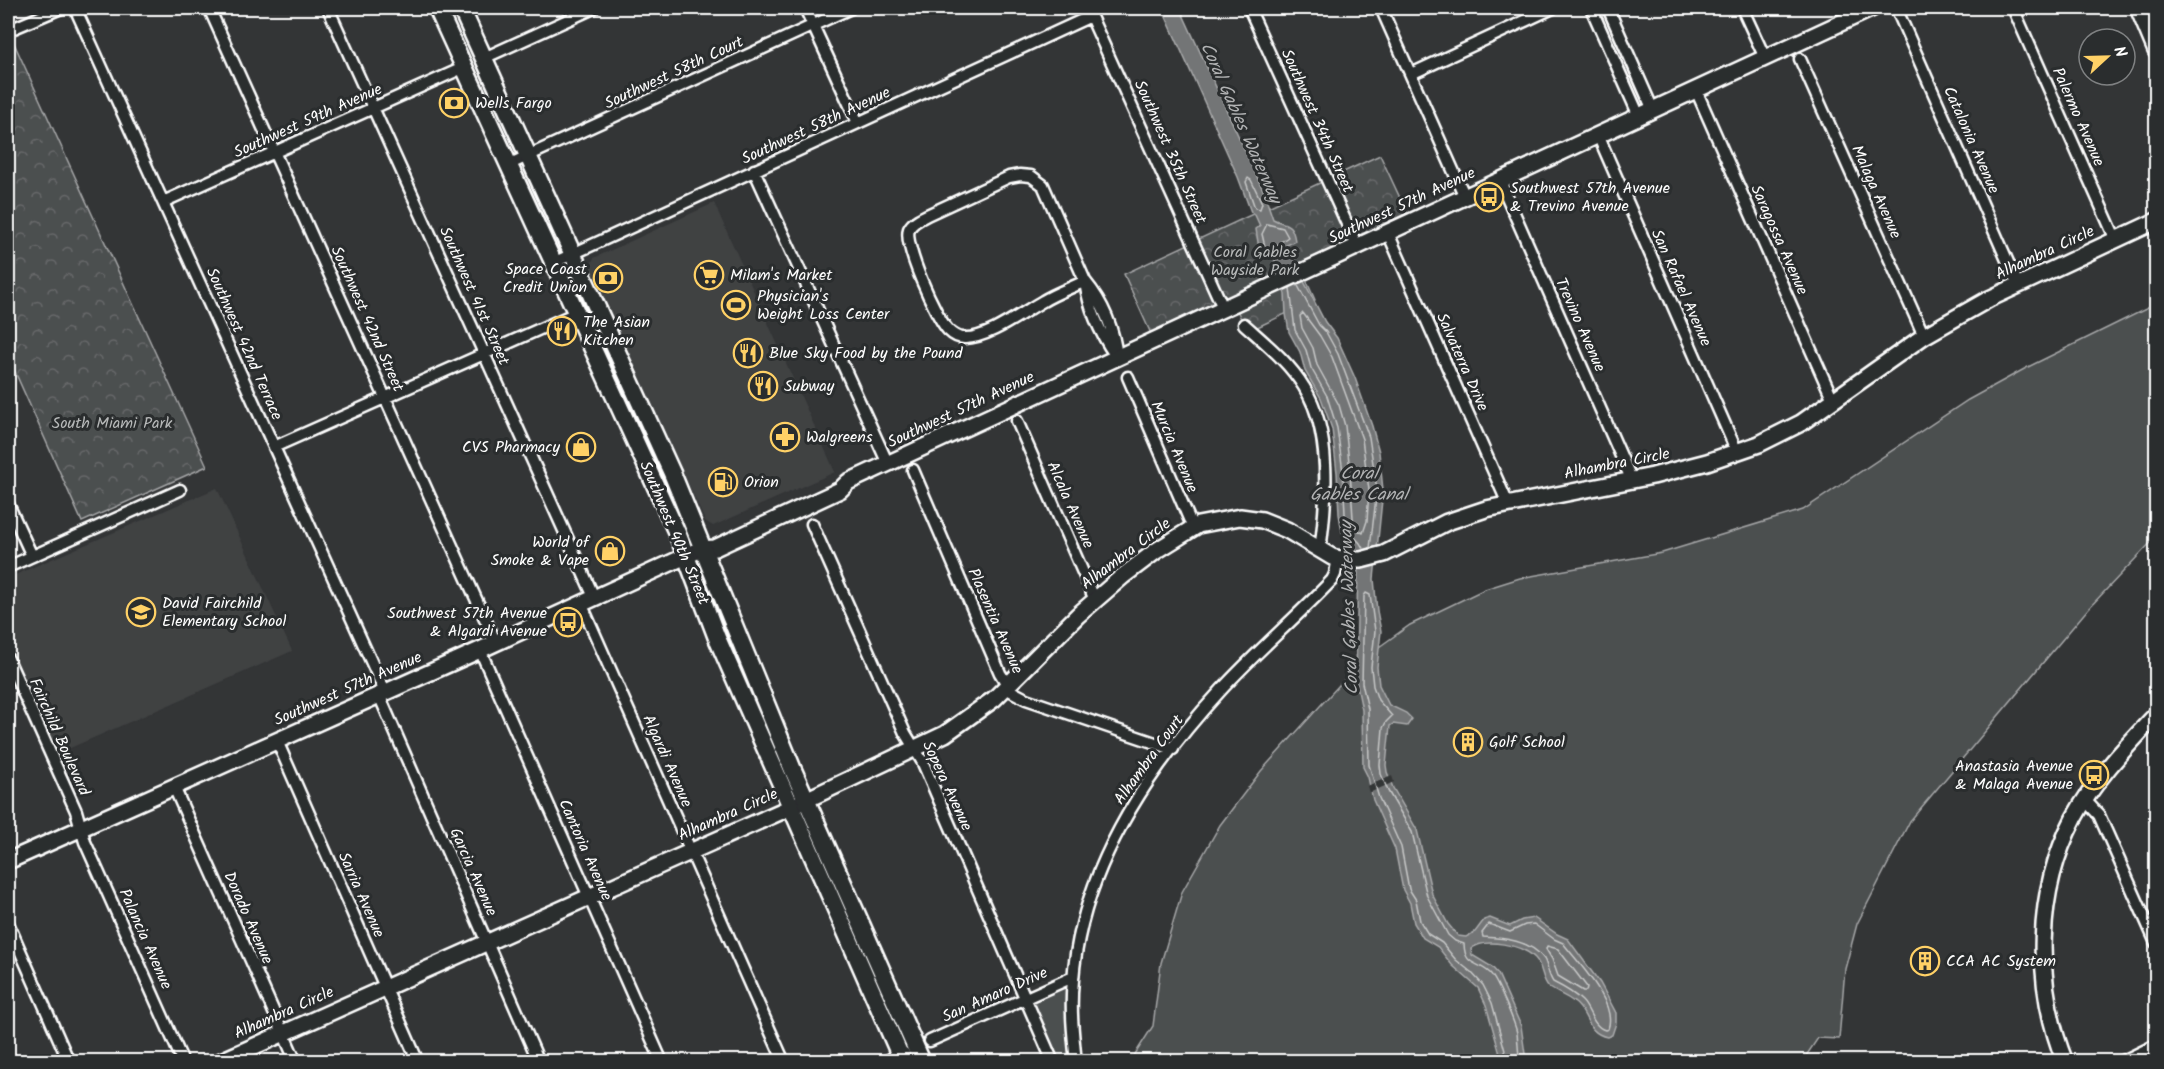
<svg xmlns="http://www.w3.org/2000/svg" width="2164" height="1069" font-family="Kalam,sans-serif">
<defs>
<pattern id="park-crowns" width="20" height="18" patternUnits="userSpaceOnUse" patternTransform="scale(1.5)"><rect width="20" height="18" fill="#4c4f50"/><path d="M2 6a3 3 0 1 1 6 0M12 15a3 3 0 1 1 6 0" fill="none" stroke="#67696a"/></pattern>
</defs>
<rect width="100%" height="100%" fill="#333536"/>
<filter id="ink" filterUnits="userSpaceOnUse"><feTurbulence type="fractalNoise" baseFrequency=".0167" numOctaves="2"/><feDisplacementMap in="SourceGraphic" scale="12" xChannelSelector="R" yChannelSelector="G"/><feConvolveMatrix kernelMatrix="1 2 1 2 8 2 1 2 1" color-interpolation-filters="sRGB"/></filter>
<g filter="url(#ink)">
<path fill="#404243" d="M714,203L835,472L713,526L705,521L590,266L594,258Z
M217,488L292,651L54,755L8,646V578Z"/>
<path fill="#4c4f50" stroke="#a6a7a8" stroke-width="1.5" d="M2156,304V537L2088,609L1910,821L1857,924L1845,969L1839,1039L1818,1038L1802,1062H1130L1153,1026L1161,963L1182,892L1220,825L1261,771L1340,684L1379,647L1410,625L1485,589L1520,578L1662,553L1803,510L1968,400L2028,367Z
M1063,985L1066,988V1019L1071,1061H1059L1033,1004L1034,998Z"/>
<path fill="url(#park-crowns)" stroke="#a6a7a8" stroke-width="1.5" d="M8,30L207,466L82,522L8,356Z
M1380,155L1407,213L1299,264L1315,300L1247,332L1231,297L1152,336L1124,274Z"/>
<path fill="#737576" stroke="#abacad" stroke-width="1.5" d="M1162,8H1180L1263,190L1273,219C1286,226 1292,221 1295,241L1281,248L1285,255L1296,250L1295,264L1325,322L1337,338L1355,378L1372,426L1379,452L1383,490L1374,579L1377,611L1381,631L1377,667L1379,685L1389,705L1406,713L1412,719L1407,726L1393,724L1390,726L1386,765L1387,772L1393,788L1417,830L1432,894L1448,924L1458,936L1466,937L1475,932L1484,920L1490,918L1510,926L1522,920L1534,918L1557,934L1568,939L1600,983L1616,1013V1023L1612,1035L1607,1037C1589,1033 1589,1020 1580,1008C1572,997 1559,995 1549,987C1541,979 1543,966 1535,958C1523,945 1484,937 1471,949L1472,955L1492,967L1498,974L1521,1026L1526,1061H1502L1486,1005L1478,988L1452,965L1438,947L1423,938L1414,923L1410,903L1403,890L1395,849L1373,800L1368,777L1363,767L1362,710L1356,681L1358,552L1342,532L1339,514L1337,473L1332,429L1321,398L1305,371L1300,352L1289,332L1286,314L1285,294L1274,262L1276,259L1273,251L1265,253L1259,249L1256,229L1260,226L1255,215L1251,212L1238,177Z"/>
<path fill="#333536" d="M1392,776L1394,782L1369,793L1367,786Z"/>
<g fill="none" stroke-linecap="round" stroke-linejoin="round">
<path stroke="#c7c8c8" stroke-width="1.5" d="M1248,178L1251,180L1262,203L1260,209L1255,208L1246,182Z
M1267,224L1283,228L1288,237L1275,246L1265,247L1262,234Z
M1297,284L1319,325L1326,332L1338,354L1369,437L1377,490L1370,548
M1290,288L1295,330L1306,350L1311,368L1327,396L1337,428L1343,472L1345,514L1348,530L1360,543L1364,550
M1303,313L1320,336L1332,357L1362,439L1369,490L1367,521L1363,533L1356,529L1353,518L1350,471L1345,426L1339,405L1317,365L1313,348L1302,328L1300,316Z
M1489,924L1510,932L1525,925L1534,924L1554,939L1563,943C1578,963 1618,1003 1608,1029L1605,1030C1592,1026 1591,1010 1582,1001C1573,992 1563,987 1553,982C1548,975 1548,966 1544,959C1531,940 1503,938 1483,937L1482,933Z
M1547,946L1558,949L1587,987L1586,991H1583L1558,976L1552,959L1546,949Z
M1508,1062L1492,1003L1483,985L1471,972L1456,960L1442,943L1428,934L1420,921L1416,900L1409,889L1401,847L1379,798L1369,765L1368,709L1362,683L1364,596L1366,593L1370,595L1375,631L1371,667L1373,686L1378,700L1392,716L1386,722L1383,728L1380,765L1381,774L1388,791L1412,832L1427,896L1448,935L1455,941L1464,944C1465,967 1476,960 1490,973C1497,980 1515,1023 1517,1033C1518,1043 1518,1052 1520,1062"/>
<g stroke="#fff" stroke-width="15">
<path id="street" d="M75,8L385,692
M209,8L496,643
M328,8L594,597
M805,8L858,123
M1087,8L1224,310
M1249,8L1357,246
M1381,8L1465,197
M1591,8L1639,116
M1608,8L1653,110
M1742,8L1765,58
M1896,8L2018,285
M2013,8L2116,240
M2143,19L2156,13
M14,28L61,8
M484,58L594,8
M1800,59L1924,336
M1411,74L1553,8
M1696,90L1834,402
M1598,135L1737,452
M508,165L851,8
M754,170L888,464
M1020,175L1031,176L1043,185L1085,281C1071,288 1056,293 1043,301C1023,312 988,339 964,338C958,338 953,335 948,330C936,317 903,245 909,229C912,222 921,218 927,215L1009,177Z
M1500,181L1632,481
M163,202L465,67
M1388,233L1508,504
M553,263L1091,16
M1085,281C1104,304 1114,328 1117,358
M1085,282C1089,308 1100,333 1115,355
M1244,324C1265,343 1289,362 1304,387C1332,431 1327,500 1320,550
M1128,377L1193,528
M1017,421L1095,600
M274,447L576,313
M913,470L1000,673L1011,691L1026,699L1173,749
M8,504L32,556
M812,524L905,733L922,761L1053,1062
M8,567L180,490
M581,603L784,1062
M480,650L662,1062
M8,659L76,811L85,842L183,1062
M379,695L539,1062
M277,741L418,1062
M174,787L296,1062
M2085,800L2099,815L2156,943
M8,923L69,1062
M930,1041L1073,977
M884,1062L904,1053
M1076,1062C1073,1035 1070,1007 1073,980C1081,869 1149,768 1222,689C1257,651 1297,617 1332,580L1335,574L1338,558
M2121,1062L2156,1045"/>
</g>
<g stroke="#fff" stroke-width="20">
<path id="secondary" d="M2138,8L2156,51
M702,549L715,548L730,541L840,490L848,482L1873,8
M8,861L480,650L697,551
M219,1062L791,807L945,734L994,699L1078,615L1123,576L1156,551L1198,525L1240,517L1262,520L1287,530L1332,557L1345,560H1361L1384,554L1447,522L1486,509L1653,476L1707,462L1759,444L1801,423L1924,336L1959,316L1989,299L2156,221
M2065,1062C2034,985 2035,892 2074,818C2095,779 2126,747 2156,715"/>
</g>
<g stroke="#fff" stroke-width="21">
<path id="primary" d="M437,8L678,535L717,638L903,1062
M461,8L672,473L793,770L922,1062"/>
</g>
<use href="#street" stroke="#2a2d2e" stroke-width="10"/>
<use href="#secondary" stroke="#2a2d2e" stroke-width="15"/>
<use href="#primary" stroke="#2a2d2e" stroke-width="16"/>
</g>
</g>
<defs>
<g id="bank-ring" transform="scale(1.5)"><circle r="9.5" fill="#2a2d2e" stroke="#ffd166" stroke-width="1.5"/><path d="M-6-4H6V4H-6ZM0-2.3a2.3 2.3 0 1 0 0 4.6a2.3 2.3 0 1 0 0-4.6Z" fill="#ffd166"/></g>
<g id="bus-ring" transform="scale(1.5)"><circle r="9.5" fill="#2a2d2e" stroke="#ffd166" stroke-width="1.5"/><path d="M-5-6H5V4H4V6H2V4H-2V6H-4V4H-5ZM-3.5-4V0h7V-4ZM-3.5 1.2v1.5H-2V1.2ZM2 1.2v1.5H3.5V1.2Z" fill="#ffd166"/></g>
<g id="supermarket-ring" transform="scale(1.5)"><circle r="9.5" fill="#2a2d2e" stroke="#ffd166" stroke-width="1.5"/><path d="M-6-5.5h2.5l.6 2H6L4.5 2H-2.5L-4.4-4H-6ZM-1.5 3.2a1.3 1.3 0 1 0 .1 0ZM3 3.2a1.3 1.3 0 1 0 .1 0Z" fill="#ffd166"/></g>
<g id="stadium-ring" transform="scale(1.5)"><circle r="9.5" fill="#2a2d2e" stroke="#ffd166" stroke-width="1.5"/><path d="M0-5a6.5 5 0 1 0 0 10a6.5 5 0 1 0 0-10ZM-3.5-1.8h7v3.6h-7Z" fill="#ffd166"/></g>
<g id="restaurant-ring" transform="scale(1.5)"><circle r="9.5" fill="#2a2d2e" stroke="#ffd166" stroke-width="1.5"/><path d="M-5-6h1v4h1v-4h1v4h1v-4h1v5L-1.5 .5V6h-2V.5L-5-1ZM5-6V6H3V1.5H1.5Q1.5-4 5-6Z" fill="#ffd166"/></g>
<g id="pharmacy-ring" transform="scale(1.5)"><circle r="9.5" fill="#2a2d2e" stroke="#ffd166" stroke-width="1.5"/><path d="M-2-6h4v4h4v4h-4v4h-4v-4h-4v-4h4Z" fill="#ffd166"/></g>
<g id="shop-ring" transform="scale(1.5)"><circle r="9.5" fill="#2a2d2e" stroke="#ffd166" stroke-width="1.5"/><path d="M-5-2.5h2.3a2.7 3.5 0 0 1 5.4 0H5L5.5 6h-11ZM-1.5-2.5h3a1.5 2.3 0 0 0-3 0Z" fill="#ffd166"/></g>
<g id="fuel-ring" transform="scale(1.5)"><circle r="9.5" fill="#2a2d2e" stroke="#ffd166" stroke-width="1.5"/><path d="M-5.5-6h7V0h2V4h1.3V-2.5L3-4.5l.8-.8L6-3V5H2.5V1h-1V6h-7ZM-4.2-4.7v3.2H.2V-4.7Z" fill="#ffd166"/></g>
<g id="school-ring" transform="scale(1.5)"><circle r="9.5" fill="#2a2d2e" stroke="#ffd166" stroke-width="1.5"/><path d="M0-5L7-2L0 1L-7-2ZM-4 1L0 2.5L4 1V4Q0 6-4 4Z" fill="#ffd166"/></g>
<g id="building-ring" transform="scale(1.5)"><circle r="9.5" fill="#2a2d2e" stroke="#ffd166" stroke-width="1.5"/><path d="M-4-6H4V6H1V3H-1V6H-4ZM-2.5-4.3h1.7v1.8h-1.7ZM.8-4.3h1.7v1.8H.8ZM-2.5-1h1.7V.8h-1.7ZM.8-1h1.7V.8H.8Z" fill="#ffd166"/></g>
</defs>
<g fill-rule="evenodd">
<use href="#bank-ring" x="454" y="103"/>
<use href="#bus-ring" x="1489" y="197"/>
<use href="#supermarket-ring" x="709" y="275"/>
<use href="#bank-ring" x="608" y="278"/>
<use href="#stadium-ring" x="736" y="305"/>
<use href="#restaurant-ring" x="562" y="331"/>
<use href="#restaurant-ring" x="748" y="353"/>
<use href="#restaurant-ring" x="763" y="386"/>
<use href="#pharmacy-ring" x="785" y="437"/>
<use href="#shop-ring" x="581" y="447"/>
<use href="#fuel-ring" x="723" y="482"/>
<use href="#shop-ring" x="610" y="551"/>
<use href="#school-ring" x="141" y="612"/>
<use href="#bus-ring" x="568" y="622"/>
<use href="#building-ring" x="1468" y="742"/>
<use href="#bus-ring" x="2094" y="775"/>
<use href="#building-ring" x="1925" y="961"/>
</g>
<g text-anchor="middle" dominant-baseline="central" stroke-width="6" stroke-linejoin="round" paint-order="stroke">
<g font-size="16" fill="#fff" stroke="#2a2d2e">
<text transform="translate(674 73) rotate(-25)">Southwest 58th Court</text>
<text transform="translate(2078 117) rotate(66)">Palermo Avenue</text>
<text transform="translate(308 121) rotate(-24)">Southwest 59th Avenue</text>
<text transform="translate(1317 121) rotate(66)">Southwest 34th Street</text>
<text transform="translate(816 126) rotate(-25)">Southwest 58th Avenue</text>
<text transform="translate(1971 140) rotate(66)">Catalonia Avenue</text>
<text transform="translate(1170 152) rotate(66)">Southwest 35th Street</text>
<text transform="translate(1876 192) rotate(66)">Malaga Avenue</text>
<text transform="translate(1402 206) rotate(-25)">Southwest 57th Avenue</text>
<text transform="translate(1779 240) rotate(66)">Saragossa Avenue</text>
<text transform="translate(2045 253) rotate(-25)">Alhambra Circle</text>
<text transform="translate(1681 288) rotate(66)">San Rafael Avenue</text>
<text transform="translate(474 296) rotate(66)">Southwest 41st Street</text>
<text transform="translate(367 319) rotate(66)">Southwest 42nd Street</text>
<text transform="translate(1580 325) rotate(66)">Trevino Avenue</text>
<text transform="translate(244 344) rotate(66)">Southwest 42nd Terrace</text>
<text transform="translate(1462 362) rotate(66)">Salvaterra Drive</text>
<text transform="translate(961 410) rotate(-25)">Southwest 57th Avenue</text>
<text transform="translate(1174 447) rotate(67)">Murcia Avenue</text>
<text transform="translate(1617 464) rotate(-11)">Alhambra Circle</text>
<text transform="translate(1070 505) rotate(66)">Alcala Avenue</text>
<text transform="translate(674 533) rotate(67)">Southwest 40th Street</text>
<text transform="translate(1126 554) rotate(-37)">Alhambra Circle</text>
<text transform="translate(995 621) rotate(66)">Plasentia Avenue</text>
<text transform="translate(348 689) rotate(-24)">Southwest 57th Avenue</text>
<text transform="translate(59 737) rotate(66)">Fairchild Boulevard</text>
<text transform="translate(1149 760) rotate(-54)">Alhambra Court</text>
<text transform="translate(667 761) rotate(66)">Algardi Avenue</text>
<text transform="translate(947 786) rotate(65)">Sopera Avenue</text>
<text transform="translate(728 815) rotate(-24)">Alhambra Circle</text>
<text transform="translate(585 850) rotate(66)">Cantoria Avenue</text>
<text transform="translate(473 872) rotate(66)">Garcia Avenue</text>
<text transform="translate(361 895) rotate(66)">Sarria Avenue</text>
<text transform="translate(248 918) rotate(66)">Dorado Avenue</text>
<text transform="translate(145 939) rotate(66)">Palancia Avenue</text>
<text transform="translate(995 995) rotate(-24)">San Amaro Drive</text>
<text transform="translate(284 1013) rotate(-24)">Alhambra Circle</text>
</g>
<g font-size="16" fill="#fff" stroke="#2a2d2e" text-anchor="start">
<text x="475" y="103">Wells Fargo</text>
<text x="1510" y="188">Southwest 57th Avenue<tspan x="1510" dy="18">&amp; Trevino Avenue</tspan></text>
<text x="587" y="269" text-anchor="end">Space Coast<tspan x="587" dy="18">Credit Union</tspan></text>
<text x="730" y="275">Milam's Market</text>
<text x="757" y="296">Physician's<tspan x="757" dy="18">Weight Loss Center</tspan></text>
<text x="583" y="322">The Asian<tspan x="583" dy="18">Kitchen</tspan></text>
<text x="769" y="353">Blue Sky Food by the Pound</text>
<text x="784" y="386">Subway</text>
<text x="806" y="437">Walgreens</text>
<text x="560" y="447" text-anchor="end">CVS Pharmacy</text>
<text x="744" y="482">Orion</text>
<text x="589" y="542" text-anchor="end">World of<tspan x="589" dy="18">Smoke &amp; Vape</tspan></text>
<text x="162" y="603">David Fairchild<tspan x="162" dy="18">Elementary School</tspan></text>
<text x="547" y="613" text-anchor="end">Southwest 57th Avenue<tspan x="547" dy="18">&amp; Algardi Avenue</tspan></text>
<text x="1489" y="742">Golf School</text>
<text x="2073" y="766" text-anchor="end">Anastasia Avenue<tspan x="2073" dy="18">&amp; Malaga Avenue</tspan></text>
<text x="1946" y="961">CCA AC System</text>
</g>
<g font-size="16" fill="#b7b9b9" stroke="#2a2d2e">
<text x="1255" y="252">Coral Gables<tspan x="1255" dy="18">Wayside Park</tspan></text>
<text x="112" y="423">South Miami Park</text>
</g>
<g font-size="18" font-style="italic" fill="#b2b3b4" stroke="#2a2d2e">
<text transform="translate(1240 123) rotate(66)">Coral Gables Waterway</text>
<text x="1359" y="474">Coral<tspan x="1359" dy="21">Gables Canal</tspan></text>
<text transform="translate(1350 608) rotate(-92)">Coral Gables Waterway</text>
</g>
</g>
<rect width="2164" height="1069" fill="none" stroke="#2a2d2e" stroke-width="30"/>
<rect x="15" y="15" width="2134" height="1039" fill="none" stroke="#fff" stroke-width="2" filter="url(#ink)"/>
<g transform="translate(2107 57) rotate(68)"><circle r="28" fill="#2a2d2e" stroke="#7f8182" stroke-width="1.5"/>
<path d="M0-4.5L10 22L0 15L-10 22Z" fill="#ffd166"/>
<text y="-9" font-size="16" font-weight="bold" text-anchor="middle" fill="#ffffff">N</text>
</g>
</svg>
